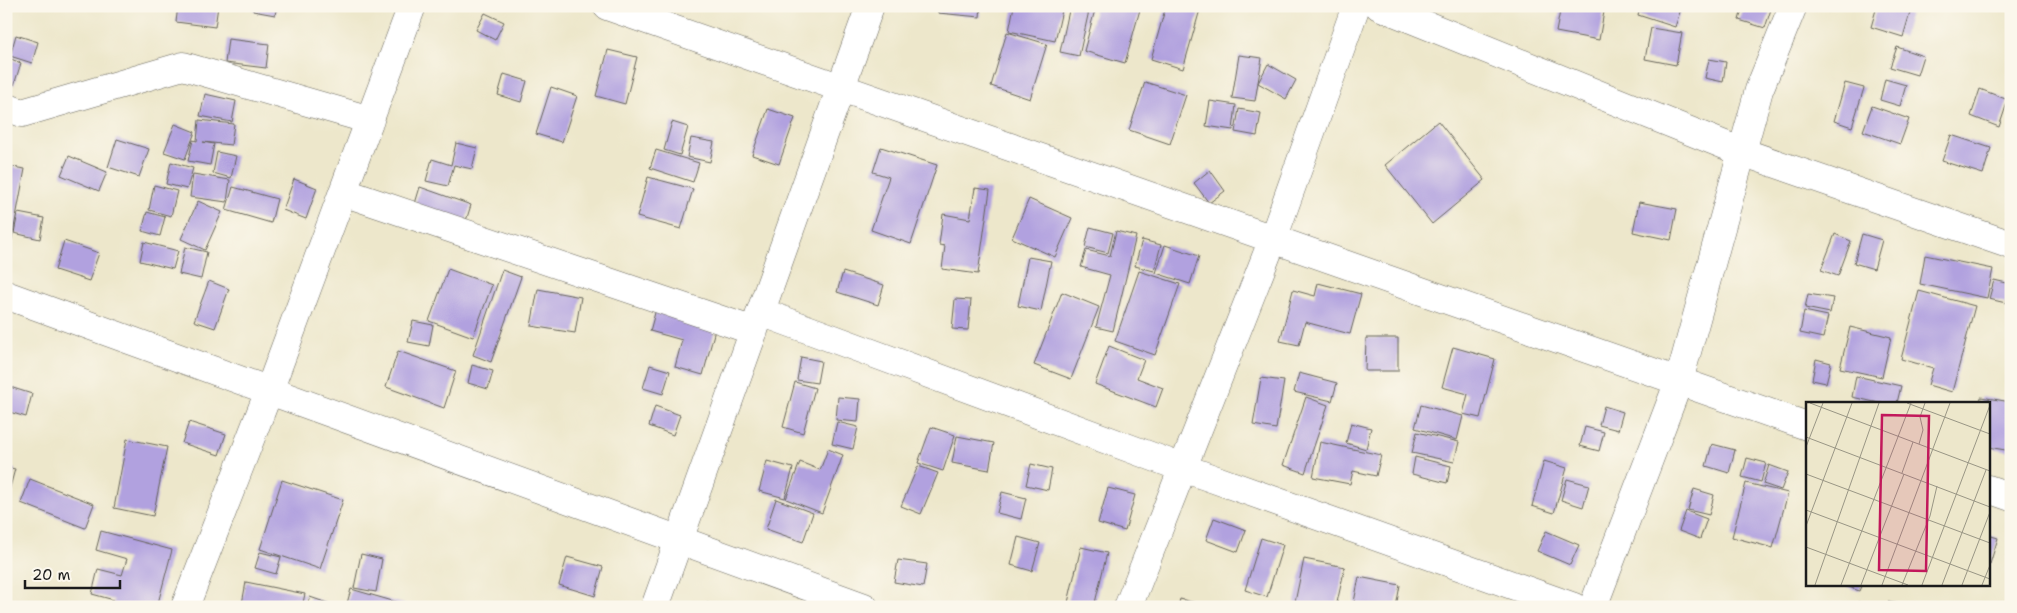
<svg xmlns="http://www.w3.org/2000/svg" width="2017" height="613" font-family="'Shantell Sans',sans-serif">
<rect width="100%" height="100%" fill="#fbf7ec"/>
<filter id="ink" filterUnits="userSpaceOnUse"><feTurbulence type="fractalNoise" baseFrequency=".02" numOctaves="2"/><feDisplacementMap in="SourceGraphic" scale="10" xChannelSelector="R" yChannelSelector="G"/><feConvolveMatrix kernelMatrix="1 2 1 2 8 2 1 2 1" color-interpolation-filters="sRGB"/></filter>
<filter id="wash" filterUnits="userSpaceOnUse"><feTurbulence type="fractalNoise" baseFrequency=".0096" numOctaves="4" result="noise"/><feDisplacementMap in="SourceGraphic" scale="20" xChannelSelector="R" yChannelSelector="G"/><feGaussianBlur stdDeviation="1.12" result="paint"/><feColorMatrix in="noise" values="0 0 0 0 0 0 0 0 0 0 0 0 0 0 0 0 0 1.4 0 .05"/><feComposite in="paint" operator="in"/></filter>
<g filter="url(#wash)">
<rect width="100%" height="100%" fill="#ede7cb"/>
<g id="blocks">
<path fill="#b1a1df" d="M178,6H218L215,27L176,22Z
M254,6H277L275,15L253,11Z
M938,6H981L980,17L938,13Z
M1014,6H1063L1055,41L1009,31Z
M1070,6H1090L1079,56L1060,52Z
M1096,6H1141L1125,63L1084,51Z
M1166,6H1201L1183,69L1151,59Z
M1561,6H1605L1599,40L1556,32Z
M1640,6H1682L1675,27L1638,15Z
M1743,6H1772L1765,28L1739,20Z
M1877,6H1912L1903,37L1871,27Z
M485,13L504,22L495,40L476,30Z
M1651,28L1682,33L1676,65L1645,59Z
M1007,32L1047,44L1030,99L991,86Z
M16,35L38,42L32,63L10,56Z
M228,39L269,44L266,68L225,63Z
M1897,47L1923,56L1917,75L1890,67Z
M608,50L637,57L625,104L596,96Z
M1239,55L1262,58L1255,101L1232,98Z
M6,57L21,63L14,85L6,82Z
M1709,59L1726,62L1723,82L1705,78Z
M1268,64L1296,80L1286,99L1258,83Z
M504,74L527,81L521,102L498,95Z
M1885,79L1906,85L1900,106L1880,100Z
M1145,82L1186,95L1170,144L1129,130Z
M1845,83L1864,88L1852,127L1834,121Z
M551,87L577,96L562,142L536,134Z
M1980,89L2008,100L1999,127L1971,116Z
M205,94L236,101L232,122L200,116Z
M1210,101L1236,105L1233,130L1206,126Z
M1872,106L1909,119L1900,144L1863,131Z
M768,109L795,118L779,164L752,155Z
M1239,109L1261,113L1257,136L1235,132Z
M199,120L234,124L231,145L203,142L214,144L210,165L188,161L193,140L197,141Z
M1438,121L1485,180L1432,224L1385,165Z
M672,122L688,127L680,155L664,150Z
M175,124L195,132L185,159L164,152Z
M1951,135L1991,148L1983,174L1942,161Z
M691,138L714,142L710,162L687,157Z
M117,139L149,149L139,177L108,167Z
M456,143L477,148L472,169L454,165L448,186L426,181L432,159L451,165Z
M881,147L937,165L911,244L871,230L889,177L873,172Z
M656,150L699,163L693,182L650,168Z
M217,152L236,156L231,178L213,173Z
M69,156L107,172L99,191L61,175Z
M171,162L193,168L187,189L166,184Z
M6,166L25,169L10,249L6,248Z
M1210,170L1225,191L1209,203L1194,183Z
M193,174L230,180L227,202L190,197Z
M648,177L693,189L681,229L637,217Z
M294,179L317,188L306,219L283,210Z
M154,185L177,191L171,216L149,210Z
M233,187L277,199L271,223L226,210Z
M420,187L471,205L465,224L414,207Z
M975,188L990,190L978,274L942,269L945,246L939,245L943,214L970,219Z
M1029,199L1072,218L1055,257L1012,238Z
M198,201L222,212L205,250L181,239Z
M1639,202L1677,209L1671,240L1633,232Z
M147,212L165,217L160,236L142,231Z
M18,213L44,218L40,239L14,233Z
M1090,227L1113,233L1108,253L1085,247Z
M1116,231L1136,236L1113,331L1096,327L1110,275L1081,267L1086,250L1110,256Z
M1835,234L1851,241L1838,276L1821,270Z
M1862,234L1882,240L1874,269L1854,263Z
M1142,240L1161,245L1154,271L1135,266Z
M64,241L99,253L89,281L55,270Z
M144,242L178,251L173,269L140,261Z
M1165,245L1199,256L1190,284L1156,273Z
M185,247L207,252L201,279L179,274Z
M1925,255L1993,269L1987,298L1920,284Z
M1028,257L1051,261L1041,311L1018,306Z
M448,269L492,285L473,337L429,321Z
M502,270L521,277L491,362L473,355Z
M1139,271L1180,284L1155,355L1115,341Z
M843,272L884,285L878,305L837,292Z
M1994,280L2011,284L2006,303L1989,299Z
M209,281L229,289L215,328L194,321Z
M1318,283L1361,294L1350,334L1305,322L1299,345L1280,341L1293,290L1315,296Z
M538,289L581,297L575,333L531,326Z
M1919,291L1975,306L1952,392L1928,385L1933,368L1901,359Z
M1062,292L1099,307L1071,379L1034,365Z
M1808,294L1833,298L1830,313L1805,308Z
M955,299L971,300L968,330L952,329Z
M656,309L716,326L703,375L675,367L682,340L650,331Z
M1804,311L1828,316L1823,338L1800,333Z
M413,321L433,325L429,346L408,342Z
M1850,327L1891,337L1882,377L1840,368Z
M1366,338H1398V371H1365Z
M1109,346L1144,360L1137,378L1163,388L1156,407L1095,384Z
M1453,347L1495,359L1480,418L1463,414L1468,394L1442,387Z
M398,351L456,371L444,408L386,387Z
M801,357L821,361L817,383L797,380Z
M1816,359L1831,363L1826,383L1812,380Z
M472,365L493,371L488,389L468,383Z
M650,365L670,371L663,394L643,388Z
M1299,373L1337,383L1332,401L1294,392Z
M1856,376L1901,386L1897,403H1879L1852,397Z
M1261,378L1284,381L1276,429L1253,425Z
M795,382L815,388L803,433L783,427Z
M10,387L32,394L26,417L6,411V399Z
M838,397L860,399L858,422L836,420Z
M1306,397L1328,405L1305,473L1283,465Z
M1981,397L2011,402V451L1988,447V403H1980Z
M1421,405L1463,416L1457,440L1415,428Z
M655,406L680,415L673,435L649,426Z
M1604,406L1623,412L1618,430L1599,425Z
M189,422L226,434L219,455L182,443Z
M837,422L858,427L853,449L832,444Z
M1351,423L1371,428L1366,449L1346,443Z
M931,427L955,435L943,471L918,463Z
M1585,427L1604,432L1599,451L1580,446Z
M1417,432L1459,442L1454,462L1412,453Z
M957,436L994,443L989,470L952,463Z
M127,439L167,447L153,516L114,508Z
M1320,442L1381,455L1376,476L1353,471L1350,484L1313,477Z
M1712,444L1735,450L1729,473L1706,466Z
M828,449L843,455L822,513L786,499L800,462L820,470Z
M1415,457L1451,466L1447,483L1412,474Z
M1747,458L1766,463L1761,482L1742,477Z
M767,461L793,468L785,498L759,491Z
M1544,461L1567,468L1554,513L1532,506Z
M1031,464L1052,469L1048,490L1026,485Z
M1769,465L1788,472L1781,490L1763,484Z
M918,466L938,473L921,514L901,506Z
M6,467L15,469L9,491L6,490Z
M30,479L94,504L85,528L21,503Z
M1567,479L1589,485L1583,507L1561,500Z
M282,480L343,500L320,569L260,549Z
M1746,483L1788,493L1773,548L1732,537Z
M1108,488L1135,495L1125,531L1098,523Z
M1694,489L1714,495L1709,515L1688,510Z
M1002,492L1026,498L1021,519L997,513Z
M776,499L813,513L803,542L766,529Z
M1686,511L1707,519L1700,539L1679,531Z
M1214,518L1246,530L1238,552L1206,540Z
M101,531L172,550L157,607H112L114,600L92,594L98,569L122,575L127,559L96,550Z
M1546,531L1579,545L1570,565L1537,551Z
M1988,535L1998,538L1990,564L1988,563Z
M1018,537L1040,543L1032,571L1011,565Z
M1261,538L1283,545L1267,597L1245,590Z
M1081,547L1107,553L1094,607H1067Z
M260,552L281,557L276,574L255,568Z
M361,554L382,559L376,592L354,588Z
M567,557L603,567L595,596L559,585Z
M1304,559L1345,567L1336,607H1294Z
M898,560L927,564L923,587L894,582Z
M1359,577L1400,585L1396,607H1353Z
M246,582L305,594L302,607H254L242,604Z
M1842,584H1862L1859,591Z
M351,589L410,606V607H346Z
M310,597L336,606V607H306Z
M1180,599L1204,605V607H1178Z
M1858,602L1873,606V607H1857Z
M1888,602L1912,606V607H1887Z
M707,603L719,606V607H706Z"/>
</g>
</g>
<g filter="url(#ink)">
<use href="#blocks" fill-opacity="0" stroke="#656359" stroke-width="1"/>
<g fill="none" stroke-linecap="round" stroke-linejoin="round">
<g stroke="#656359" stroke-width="29">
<path id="minor" d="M607,6L1807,426
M1379,6L1742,152L2011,245
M6,107L22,113L183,66L370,120
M343,192L754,331
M6,295L864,607
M761,312L1183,468L1574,607
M1988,489L2011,497
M185,607L269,391L412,6
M655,607L870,6
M1128,607L1273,239L1356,6
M1593,607L1679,381L1759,90L1793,6"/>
</g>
<use href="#minor" stroke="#fff" stroke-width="28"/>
</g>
</g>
<g transform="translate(1806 402)">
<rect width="184" height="184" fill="#ede7cb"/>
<path fill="none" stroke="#999685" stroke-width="1" d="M4,1L184,69M101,1L184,32M0,35L184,105M113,42L117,28L114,15L119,1M0,45L17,1M96,71L107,40M0,72L184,141M0,108L184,177M0,124L46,1M0,145L102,183M9,183L73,1M35,183L105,1M55,183L98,72M76,183L144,1M96,183L124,114L131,84M116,183L184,3M136,183L180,68M156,183L184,110M176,183L184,163"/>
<path fill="#c2185b" fill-opacity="0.15" stroke="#c2185b" stroke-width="2.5" d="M76,13L123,14L120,169L73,168Z"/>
<rect width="184" height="184" fill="none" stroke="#1c1c1c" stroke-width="2.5"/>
</g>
<rect width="2017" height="613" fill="none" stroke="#fbf7ec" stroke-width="25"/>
<path d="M25 580v8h95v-8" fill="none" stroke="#1c1c1c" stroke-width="2.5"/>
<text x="32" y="580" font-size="15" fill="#1c1c1c" stroke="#fbf7ec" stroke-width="4" paint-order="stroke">20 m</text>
</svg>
